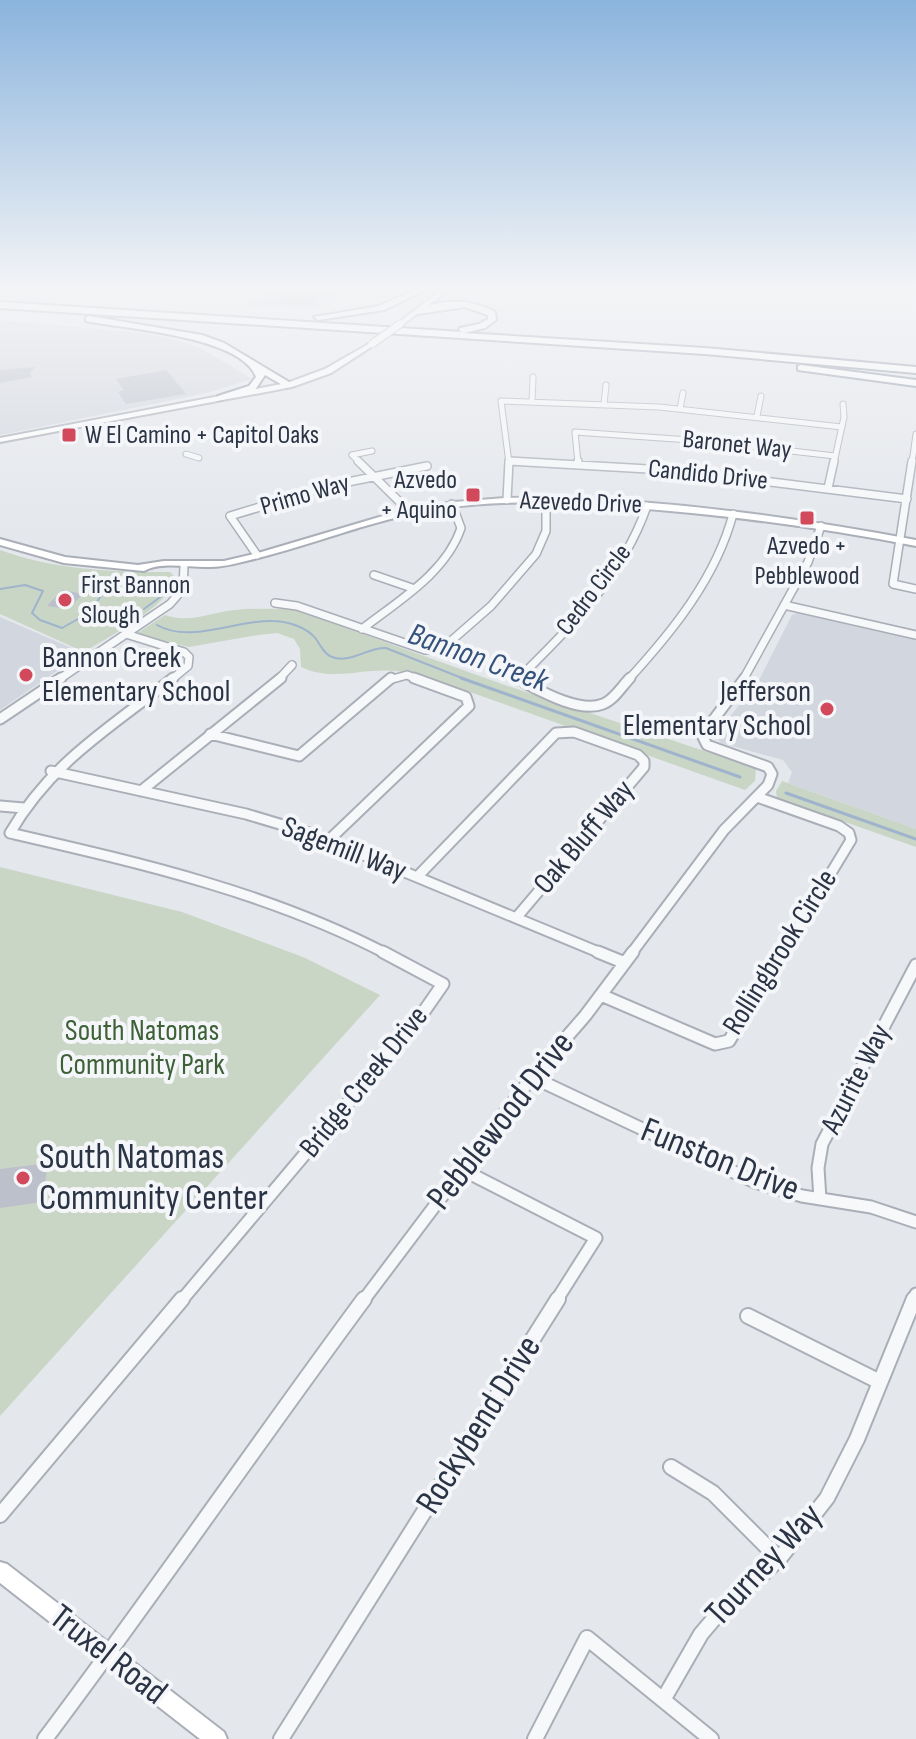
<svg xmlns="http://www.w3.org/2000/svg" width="916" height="1739" font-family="'Sofia Sans Condensed',sans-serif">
<rect width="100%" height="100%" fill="#e4e7ec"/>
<path fill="#d2d6de" d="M0,290H131L123,299L48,296L43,300L0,297Z
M272,290H357L317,310L239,306Z
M0,320L150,334L173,339L202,349L252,379L207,393L0,435Z
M798,613L916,639V829L788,783L792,772L783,760L721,743L716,735L760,678L792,615Z
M0,617L83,653L0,710Z"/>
<path fill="#c9d6c5" d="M0,550C55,570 112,572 170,572L174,576C176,603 106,638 84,652L0,614Z
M293,609L502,684L756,768L755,781L745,790L425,676C415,674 405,671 394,671C361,668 333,682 301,667L300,649L294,639L277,633L258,635L189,647L136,634L165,615C190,624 211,612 235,610C254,608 274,609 293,609Z
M782,781L916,829V847L777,798L776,791Z
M0,867L182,912L303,957L380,995L0,1416Z"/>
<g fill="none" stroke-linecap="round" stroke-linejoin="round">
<path stroke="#9fb4cc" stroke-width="2" d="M0,589L25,585L43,591L32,613L40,620L62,628L87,614L102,595L133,587H160L163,595L144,609
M157,625C190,644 236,620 272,621C287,621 307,627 316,639C321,646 324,654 332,657C350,664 368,647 386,648L467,680"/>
<path stroke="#9fb4cc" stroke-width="3" d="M461,678L740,777
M786,793L916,839"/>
</g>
<path fill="#bbc0ca" d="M269,290H339L323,299L317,297L314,305L262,303Z
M35,367L30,373L32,377L0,383V370Z
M166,370L186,394L126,404L118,392L124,390L116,379Z
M62,590L83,594L68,609L47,606Z
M48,1163L42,1202L0,1208V1169Z"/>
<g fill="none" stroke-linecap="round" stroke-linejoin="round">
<g stroke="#a9aeb7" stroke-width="7">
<path id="street-far4" d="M532,401L533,377
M604,404L606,385
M680,409L683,393
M757,416L761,396
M186,454L199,458
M352,455L360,463
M352,455L372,451
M509,461L541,463
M509,463L501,401L659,407L842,427
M578,463L575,432L704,441L835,456
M834,463L844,417L843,404
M912,463L916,434"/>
</g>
<g stroke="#a9aeb7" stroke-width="10">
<path id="street-far3" d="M358,461L409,511
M509,461L683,471L907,499
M578,461V464
M912,461L893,584L916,589
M828,488L834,461
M507,500L509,461
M257,555L230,516L333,485L427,466
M374,575L412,588
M275,603L297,606L425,650L443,648L491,606L536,554L546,531V500
M784,605L916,635
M362,629C398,601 446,573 461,528L452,504
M126,634L184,652L189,657L188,666L171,680
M58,680L170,604L183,589L184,566
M278,680L292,665
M389,680L407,675L420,680
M524,680L523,674C574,624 623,575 647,506
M628,680C672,632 716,578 733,514
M743,680L808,562L821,526"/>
</g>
<g stroke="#a9aeb7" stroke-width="13">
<path id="street-far2" d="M173,678C110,728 52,761 10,833C140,863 268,892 387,954
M524,678L525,683C544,693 581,713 603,704C614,700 622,686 630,678
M0,719L61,678
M210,734L299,756L391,678
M51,771L246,814L313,834L603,954
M141,791L281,678
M757,797L839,826L849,833L851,840L782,954
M0,806L24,808
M329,840L469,706L466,697L414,678
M417,877L556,733L574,732L638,755L644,761V767L516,918
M631,954L724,830L768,785L772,774L768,767L707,745L702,735L745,678"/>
</g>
<g stroke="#a9aeb7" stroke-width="15">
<path id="street-far1" d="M598,952L625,963
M601,995L715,1044L729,1041L783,952
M532,1077L755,1182L802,1196L871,1207L916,1222
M461,1169L596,1238L556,1301
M820,1199L818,1168L822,1144L916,965
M181,1301L418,1020L443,984L383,952
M363,1301L532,1077L585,1016L633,952
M913,1301L916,1294"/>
</g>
<g stroke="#a9aeb7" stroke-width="18">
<path id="street" d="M748,1316L880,1382
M671,1467L713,1493L779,1559
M0,1515L182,1299
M663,1700L701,1634L718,1614L779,1559L827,1498L857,1439L914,1299
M45,1739C154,1594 256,1445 364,1299
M281,1739L558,1299
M535,1739L587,1638L711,1739"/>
</g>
<g stroke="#a9aeb7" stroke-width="4">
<path id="secondary" d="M441,290H449L402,325H398V323Z
M372,342L374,343V345L331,373L292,387L0,442V438L287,383L325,369Z
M505,498C643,496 781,515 916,540V546C818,527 720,514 621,507C556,502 491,499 427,511C365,522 307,547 246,561C234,564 222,567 210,567C190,568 162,561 144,571L64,563L0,545V539L65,557L138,565L164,561H224L258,553L403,510L454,502Z
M0,1562L7,1564L224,1732L227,1739H200L0,1583Z"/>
</g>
<g stroke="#8b94a3" stroke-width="4">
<path id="highway" d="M414,290H426L384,310L318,320L314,317L379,306Z
M0,302L462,332L459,330L460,328L479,324L488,319V315L465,307L418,314L414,311C437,299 472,298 495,312L496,320L485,328L464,333L705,348L916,367V373L705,354L0,308Z
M89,316L202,335L224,343L294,385L286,387L265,375L255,390L218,400V396L249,386L256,377C242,336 124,329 86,321V317Z
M801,365L916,380V386L798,370V366Z"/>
</g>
<use href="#street-far4" stroke="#f7f8fa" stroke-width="5"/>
<use href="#street-far3" stroke="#f7f8fa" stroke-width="7"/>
<use href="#street-far2" stroke="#f7f8fa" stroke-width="9"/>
<use href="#street-far1" stroke="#f7f8fa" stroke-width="11"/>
<use href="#street" stroke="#f7f8fa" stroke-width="14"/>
<use href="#secondary" fill="#fff" fill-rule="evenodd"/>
<use href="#highway" fill="#fff" fill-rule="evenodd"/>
<g stroke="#a9aeb7" stroke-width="9" stroke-linecap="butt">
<path id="secondary-bridge" d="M372,344L400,324"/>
</g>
<use href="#secondary-bridge" stroke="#fff" stroke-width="7"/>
</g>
<linearGradient id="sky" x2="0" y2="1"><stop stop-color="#8bb4dd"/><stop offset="0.54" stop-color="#f3f4f6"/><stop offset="1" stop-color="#f3f4f6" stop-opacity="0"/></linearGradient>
<rect width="916" height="534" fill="url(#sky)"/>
<g fill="#d1495b" stroke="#f4f6f9" stroke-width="3">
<rect x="61" y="427" width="16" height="16" rx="4"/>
<rect x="465" y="487" width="16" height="16" rx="4"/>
<rect x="799" y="510" width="16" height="16" rx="4"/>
<circle cx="65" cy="600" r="8"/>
<circle cx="26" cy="675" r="8"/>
<circle cx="827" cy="709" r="8"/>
<circle cx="23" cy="1178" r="8"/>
</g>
<g text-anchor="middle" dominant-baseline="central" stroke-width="8" stroke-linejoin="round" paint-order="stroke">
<g font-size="26" fill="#2b3445" stroke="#f4f6f9" text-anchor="start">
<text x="85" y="435">W El Camino + Capitol Oaks</text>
<text x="457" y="480" text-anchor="end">Azvedo<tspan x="457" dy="30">+ Aquino</tspan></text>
<text x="807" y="546" text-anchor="middle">Azvedo +<tspan x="807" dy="30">Pebblewood</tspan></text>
<text x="81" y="585">First Bannon<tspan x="81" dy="30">Slough</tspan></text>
</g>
<g font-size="26" fill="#2b3445" stroke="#f4f6f9">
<text transform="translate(737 445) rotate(6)">Baronet Way</text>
<text transform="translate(708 475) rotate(6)">Candido Drive</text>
<text transform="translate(305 495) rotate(-16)">Primo Way</text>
<text transform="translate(581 503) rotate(2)">Azevedo Drive</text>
<text transform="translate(594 590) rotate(-53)">Cedro Circle</text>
</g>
<g font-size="30" fill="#2b3445" stroke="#f4f6f9" text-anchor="start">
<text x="42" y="658">Bannon Creek<tspan x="42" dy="34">Elementary School</tspan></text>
<text x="811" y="692" text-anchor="end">Jefferson<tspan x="811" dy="34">Elementary School</tspan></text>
</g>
<g font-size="30" fill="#2b3445" stroke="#f4f6f9">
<text transform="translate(584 837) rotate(-50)">Oak Bluff Way</text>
<text transform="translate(344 849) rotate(21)">Sagemill Way</text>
<text transform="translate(780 952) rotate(-58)">Rollingbrook Circle</text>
<text transform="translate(856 1079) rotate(-63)">Azurite Way</text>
<text transform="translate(364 1082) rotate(-51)">Bridge Creek Drive</text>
</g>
<g font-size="30" fill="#3f6138" stroke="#f4f6f9">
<text x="142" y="1031">South Natomas<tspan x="142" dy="34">Community Park</tspan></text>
</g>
<g font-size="32" font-style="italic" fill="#34527a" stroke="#f4f6f9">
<text transform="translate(478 658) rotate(20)">Bannon Creek</text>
</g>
<g font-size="36" fill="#2b3445" stroke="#f4f6f9">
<text transform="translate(501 1121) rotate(-52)">Pebblewood Drive</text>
<text transform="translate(720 1160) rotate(22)">Funston Drive</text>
<text transform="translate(479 1425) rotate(-58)">Rockybend Drive</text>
<text transform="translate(764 1565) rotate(-47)">Tourney Way</text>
<text transform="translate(108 1655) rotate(38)">Truxel Road</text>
</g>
<g font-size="36" fill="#2b3445" stroke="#f4f6f9" text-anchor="start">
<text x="39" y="1157">South Natomas<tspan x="39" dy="41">Community Center</tspan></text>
</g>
</g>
</svg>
